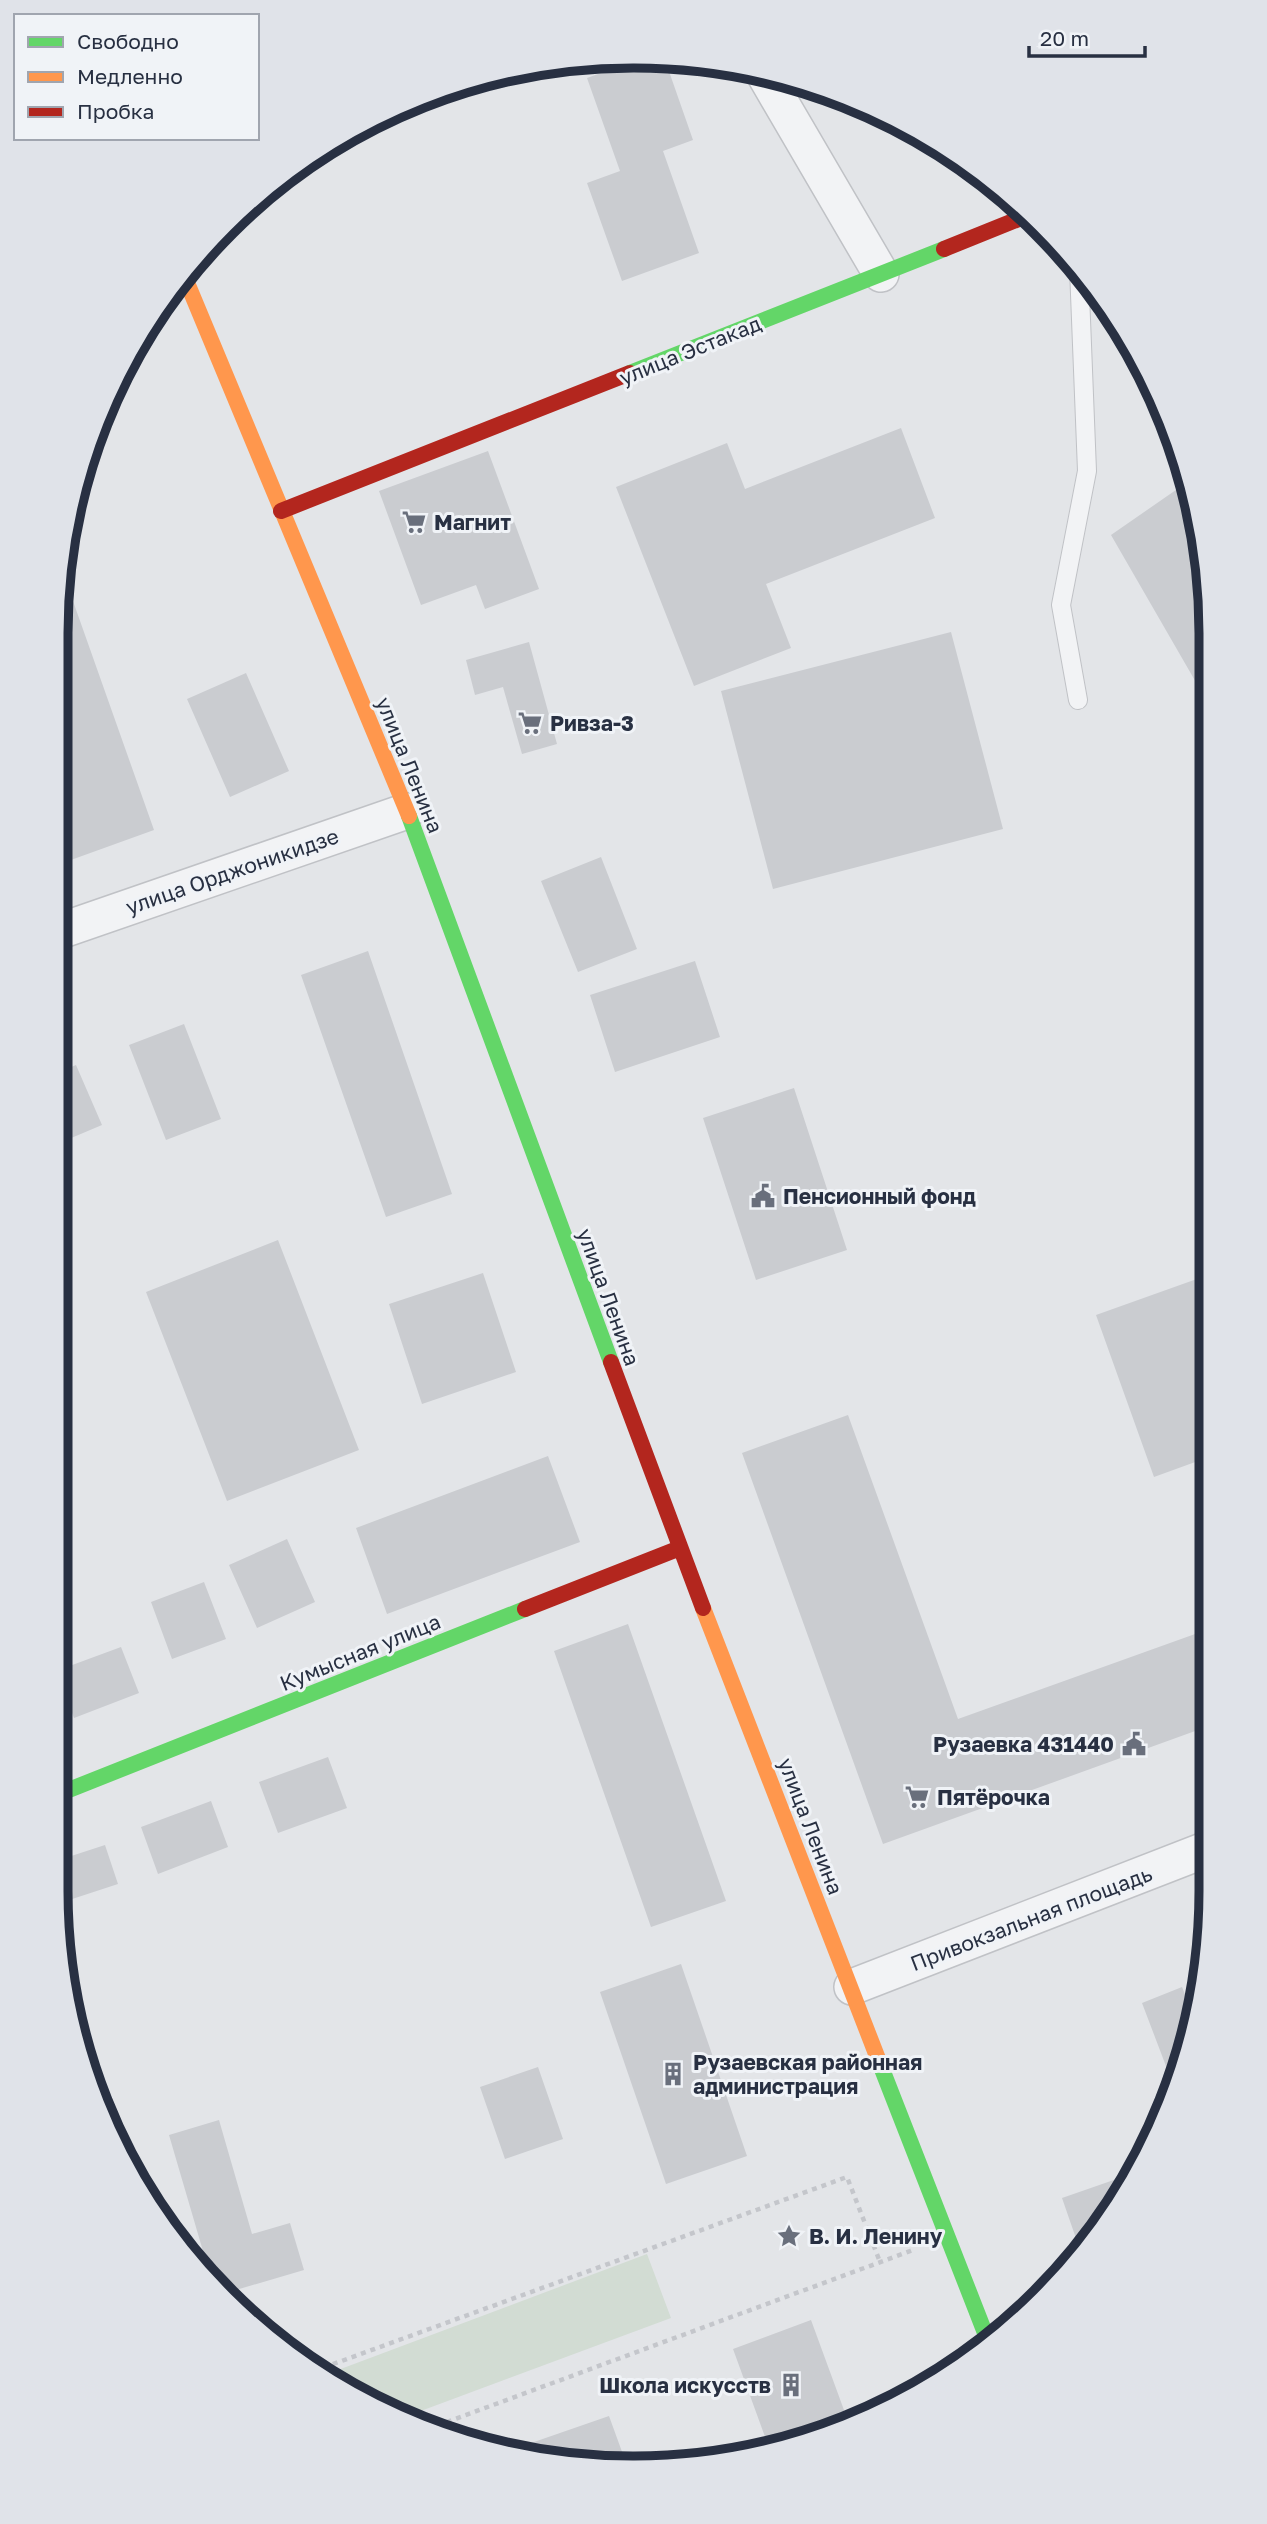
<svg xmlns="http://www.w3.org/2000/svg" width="1267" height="2524" font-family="'Golos Text',sans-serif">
<rect width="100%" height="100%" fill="#e3e5e8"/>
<path fill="#d2dcd3" d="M647,2254L671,2318L402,2418L322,2376Z"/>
<path fill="#caccd0" d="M664,57L693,140L663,151L699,253L622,281L587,183L620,171L587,78L642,58Z
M901,428L935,518L766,584L791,648L694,686L616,487L727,443L745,489Z
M488,451L539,589L485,609L476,585L421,605L379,491Z
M1186,483L1206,559V689L1201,691L1111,535Z
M62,570L154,830L57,865V596Z
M951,632L1003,829L773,889L721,691Z
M529,642L557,744L522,754L503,687L475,695L466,660Z
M246,673L289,771L230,797L187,699Z
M601,857L637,949L578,972L541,881Z
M368,951L452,1194L386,1217L301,975Z
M695,961L720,1037L615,1072L590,995Z
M184,1024L221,1119L166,1140L129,1045Z
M76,1065L102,1125L57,1144V1073Z
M794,1088L847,1250L756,1280L703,1118Z
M278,1240L359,1450L227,1501L146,1292Z
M483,1273L516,1372L422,1404L389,1304Z
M1208,1275L1209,1457L1154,1477L1096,1315Z
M848,1415L958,1719L1209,1629V1726L883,1844L742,1453Z
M548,1456L580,1542L387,1614L356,1528Z
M287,1539L315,1602L257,1628L229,1565Z
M204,1582L226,1639L172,1659L151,1602Z
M628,1624L726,1901L651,1927L554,1651Z
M121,1647L139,1693L74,1718L56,1671Z
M328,1757L347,1808L278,1833L259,1782Z
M211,1801L228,1847L158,1874L141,1827Z
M105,1845L118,1884L60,1903L56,1890V1861Z
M681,1964L747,2156L666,2184L600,1992Z
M1182,1987L1195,2019L1191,2040L1180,2069L1169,2074L1142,2003Z
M538,2067L563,2139L505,2159L480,2087Z
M219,2120L252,2234L290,2223L304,2270L229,2292L210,2275L169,2135Z
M1131,2174L1079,2247L1062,2198Z
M811,2320L848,2421L768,2445L733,2349Z
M609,2416L625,2460L520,2457L505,2452Z"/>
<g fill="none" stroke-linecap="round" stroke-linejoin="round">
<g stroke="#c0c2c6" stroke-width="20">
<path id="lane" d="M1078,700L1061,605L1087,471L1079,269"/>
</g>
<g stroke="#c0c2c6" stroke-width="38">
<path id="street" d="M763,72L881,274
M57,932L407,811
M852,1987L1210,1848"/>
</g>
<path stroke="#c4c6cb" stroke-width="4.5" stroke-dasharray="5 5" stroke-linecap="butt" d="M314,2371L847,2177L880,2262
M428,2429L913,2250"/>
<use href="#lane" stroke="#f2f3f5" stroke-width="18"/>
<use href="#street" stroke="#f2f3f5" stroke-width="35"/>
<path stroke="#63d668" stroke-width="16" d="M630,373L944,249
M409,816L611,1362
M56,1795L525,1609
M880,2064L987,2338"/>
<path stroke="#ff974d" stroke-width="16" d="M183,273L409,816
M703,1608L880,2064"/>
<path stroke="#b3261e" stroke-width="16" d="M944,249L1026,216
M281,511L630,373
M611,1362L703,1608
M525,1609L680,1548"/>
</g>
<defs>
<g id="supermarket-bare" transform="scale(1.89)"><path d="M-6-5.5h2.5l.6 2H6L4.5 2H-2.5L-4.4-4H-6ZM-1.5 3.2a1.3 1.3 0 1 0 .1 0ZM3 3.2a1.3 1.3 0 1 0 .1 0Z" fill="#696f7c" stroke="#f0f3f7" stroke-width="2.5" paint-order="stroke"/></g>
<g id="civic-bare" transform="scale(1.89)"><path d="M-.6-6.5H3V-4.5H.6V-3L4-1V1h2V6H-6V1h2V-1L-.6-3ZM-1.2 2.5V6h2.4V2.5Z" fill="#696f7c" stroke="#f0f3f7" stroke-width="2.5" paint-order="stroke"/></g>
<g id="building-bare" transform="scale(1.89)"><path d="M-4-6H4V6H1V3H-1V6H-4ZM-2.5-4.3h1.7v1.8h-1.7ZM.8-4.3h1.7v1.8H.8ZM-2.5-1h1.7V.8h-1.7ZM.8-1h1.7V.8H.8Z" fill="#696f7c" stroke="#f0f3f7" stroke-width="2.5" paint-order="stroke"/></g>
<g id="sight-bare" transform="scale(1.89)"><path d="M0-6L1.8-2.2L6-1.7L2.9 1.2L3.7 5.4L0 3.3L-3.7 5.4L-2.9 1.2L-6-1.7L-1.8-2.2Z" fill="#696f7c" stroke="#f0f3f7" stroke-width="2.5" paint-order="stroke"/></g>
</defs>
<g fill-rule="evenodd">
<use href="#supermarket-bare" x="414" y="522"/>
<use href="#supermarket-bare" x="530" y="723"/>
<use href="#civic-bare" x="763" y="1196"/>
<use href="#civic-bare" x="1134" y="1744"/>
<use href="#supermarket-bare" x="917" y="1797"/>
<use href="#building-bare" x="673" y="2074"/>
<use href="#sight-bare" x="789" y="2236"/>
<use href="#building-bare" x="791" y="2385"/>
</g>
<g text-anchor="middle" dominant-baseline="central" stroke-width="6" stroke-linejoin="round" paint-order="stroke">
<g font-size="21" fill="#283042" stroke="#f0f3f7">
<text transform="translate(690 350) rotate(-22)">улица Эстакад</text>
<text transform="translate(410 765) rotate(68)">улица Ленина</text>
<text transform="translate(232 871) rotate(-19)">улица Орджоникидзе</text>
<text transform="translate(609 1297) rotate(70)">улица Ленина</text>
<text transform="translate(360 1652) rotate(-22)">Кумысная улица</text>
<text transform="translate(811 1826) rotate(69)">улица Ленина</text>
<text transform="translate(1031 1918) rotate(-21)">Привокзальная площадь</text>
</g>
<g font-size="21" font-weight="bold" fill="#283042" stroke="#f0f3f7" text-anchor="start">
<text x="434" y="522">Магнит</text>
<text x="550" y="723">Ривза-3</text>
<text x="783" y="1196">Пенсионный фонд</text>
<text x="1114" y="1744" text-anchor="end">Рузаевка 431440</text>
<text x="937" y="1797">Пятёрочка</text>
<text x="693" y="2062">Рузаевская районная<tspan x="693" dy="24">администрация</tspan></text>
<text x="809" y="2236">В. И. Ленину</text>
<text x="771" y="2385" text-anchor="end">Школа искусств</text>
</g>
</g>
<path d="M0 0H1267V2524H0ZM633 68H634A565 565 0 0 1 1199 633V1891A565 565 0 0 1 634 2456H633A565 565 0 0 1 68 1891V633A565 565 0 0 1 633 68Z" fill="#e0e3e9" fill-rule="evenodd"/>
<path fill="none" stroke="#283042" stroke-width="9" d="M633 68H634A565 565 0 0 1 1199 633V1891A565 565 0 0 1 634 2456H633A565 565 0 0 1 68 1891V633A565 565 0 0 1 633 68Z"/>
<rect x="14" y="14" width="245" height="126" fill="#f0f3f7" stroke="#a0a5af" stroke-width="2"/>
<rect x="28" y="37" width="35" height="10" fill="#63d668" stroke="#a0a5af" stroke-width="2"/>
<text x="77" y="49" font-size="21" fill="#283042">Свободно</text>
<rect x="28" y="72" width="35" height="10" fill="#ff974d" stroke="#a0a5af" stroke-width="2"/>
<text x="77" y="84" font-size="21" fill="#283042">Медленно</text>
<rect x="28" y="107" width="35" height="10" fill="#b3261e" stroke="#a0a5af" stroke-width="2"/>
<text x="77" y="119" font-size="21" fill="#283042">Пробка</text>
<path d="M1029 46v10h116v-10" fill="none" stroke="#283042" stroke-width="3.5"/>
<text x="1040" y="46" font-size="21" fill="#283042" stroke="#f0f3f7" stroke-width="5" paint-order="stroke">20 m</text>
</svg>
